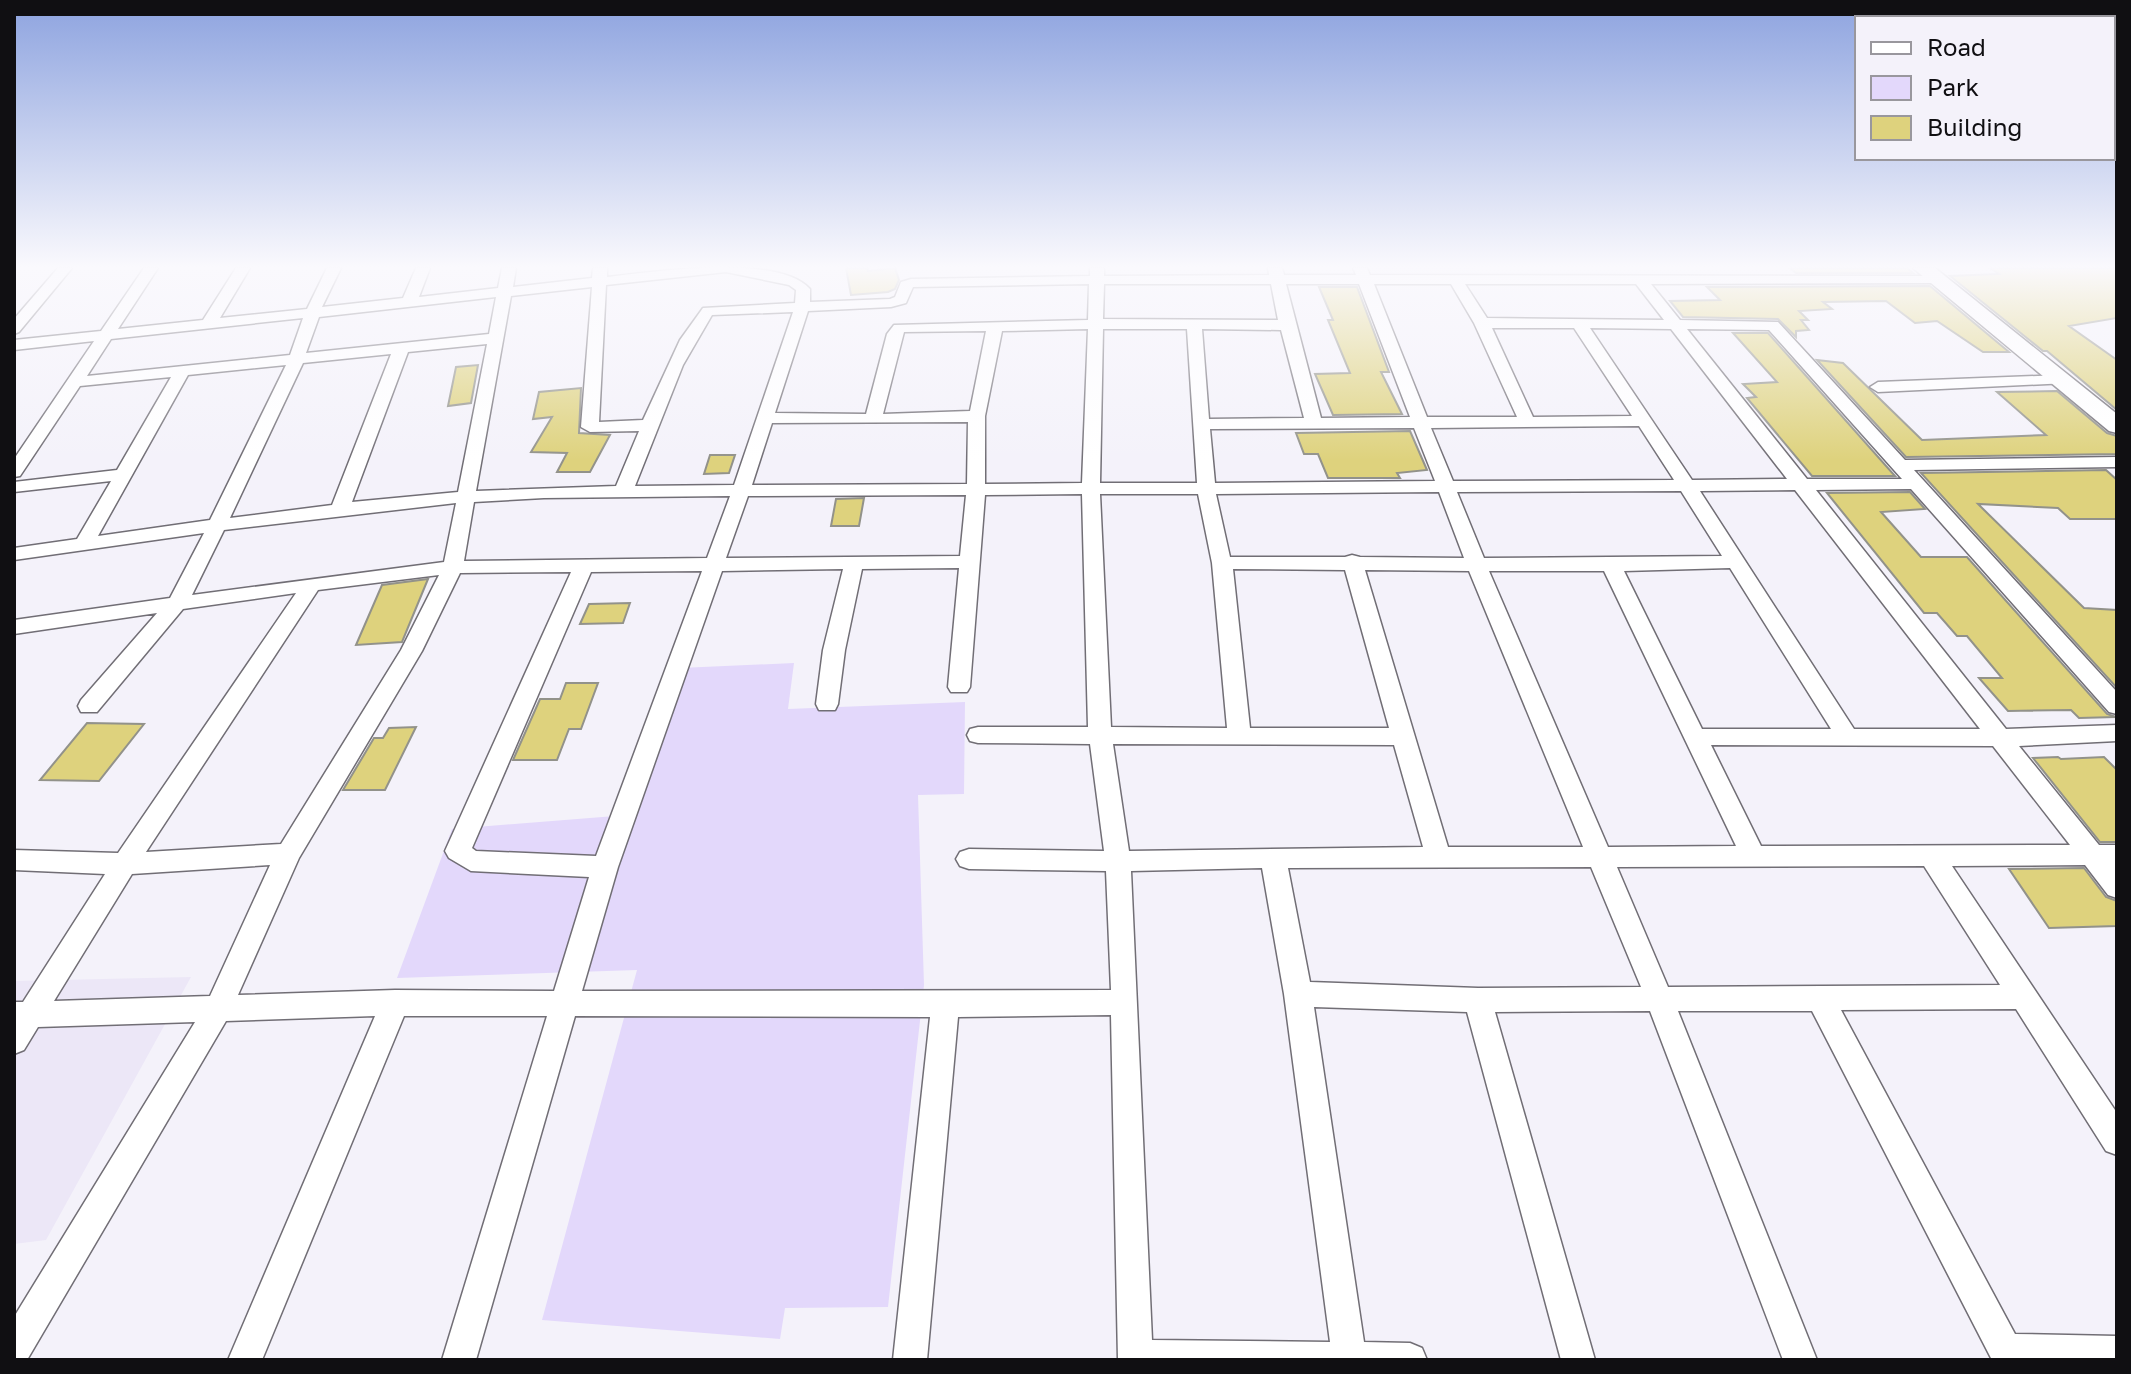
<svg xmlns="http://www.w3.org/2000/svg" width="2131" height="1374" font-family="'Golos Text',sans-serif">
<rect width="100%" height="100%" fill="#f4f2fa"/>
<path fill="#ece7f7" d="M1370,268H1475L1479,276L1373,275Z
M191,977L46,1240L14,1244V981Z"/>
<path fill="#e3d8fb" d="M794,663L788,709L965,702L964,794L918,795L924,985L888,1307L785,1308L780,1339L542,1320L637,970L397,978L452,829L615,816L680,668Z"/>
<path fill="#ded27d" stroke="#92928a" stroke-width="2" d="M846,268H867L868,271L895,268L899,280L895,289L888,292L851,295Z
M1790,268H1907L1913,273H1796Z
M1990,268H2117V318L2069,326L2117,360V410L2047,351H2043L1950,276L1999,274Z
M1930,286L2009,352H1983L1937,321L1915,323L1886,301L1823,302L1832,309L1799,311L1808,320H1801L1809,330L1796,331V337L1778,319L1683,317L1670,301L1720,300L1707,287Z
M1319,287H1357L1389,372H1381L1402,414L1333,415L1315,374L1350,373L1328,320H1333Z
M1733,333H1768L1895,476H1812L1747,398L1756,397L1743,384L1777,382Z
M1817,360L1843,363L1922,440L2046,435L1997,392L2057,391L2107,433L2117,436V454L1906,457Z
M478,365L471,403L448,406L456,367Z
M581,388L579,433L610,435L590,472H557L567,453L531,452L552,417L533,419L539,392Z
M1410,431L1427,470L1397,473L1400,478H1328L1318,454H1304L1296,433Z
M710,455H735L729,473L704,474Z
M2106,470L2117,480V519H2070L2058,508L1978,504L2084,608L2117,610V688L1921,473Z
M1910,492L1925,509L1881,512L1921,557H1967L2107,714L2116,717L2079,718L2071,710L2008,711L1979,678H2002L1967,636H1957L1937,613H1924L1827,493Z
M864,498L859,526H831L836,499Z
M428,579L402,642L356,645L382,585Z
M630,603L623,623L580,624L589,604Z
M566,683H598L581,729H569L557,760H513L540,699H560Z
M87,723L144,724L99,781L40,780Z
M416,727L385,790H343L374,738H383L389,728Z
M2058,757L2061,759L2104,757L2117,770V842H2100L2033,758Z
M2084,868L2106,897L2117,901V926L2049,928L2009,869Z"/>
<g fill="none" stroke-linecap="round" stroke-linejoin="round">
<g stroke="#716e75" stroke-width="3">
<path id="street" d="M58,268H72L19,332L14,334V319Z
M144,268H158L118,329L203,320L236,268H250L220,318L307,309L327,268H341L322,307L403,298L416,268H430L419,297L498,288L502,268H516L513,287L592,278L593,268H607V277C652,272 778,253 810,289V302L890,299L895,297L901,282L911,279L1090,276V268H1104V276L1269,275L1268,268H1282L1284,275H1356L1353,268H1367L1370,275L1942,276L1944,279L1937,283L1651,284L1680,320L1778,322L1905,460L2117,457V467L1914,470L2117,692V714L2109,712L1911,489L1816,490L2006,729L2117,725V741L2019,746L2099,845H2117V898L2108,895L2085,865L1952,866L2117,1113V1155L2106,1151L2016,1009L1841,1010L2015,1334L2117,1336V1360H1992L1812,1011H1678L1817,1360H1783L1650,1011L1495,1012L1595,1360H1561L1467,1012L1314,1007L1364,1342L1410,1343L1422,1348L1427,1360H1118L1111,1015L958,1017L927,1360H893L930,1017L575,1016L476,1360H442L547,1016H404L262,1360H228L375,1016L226,1021L27,1360H14V1317L195,1022L38,1027L24,1050L14,1054V1002H23L105,874L14,870V850L118,853L296,593L183,609L97,712H81L78,706L81,700L157,613L14,634V620L170,598L204,533L14,560V548L77,539L111,481L14,492V482L117,470L171,377L80,386L20,476L14,477V459L94,341L14,350V340L101,331ZM726,272L789,285L796,290L795,303L703,308L680,340L643,420L599,422L606,285ZM1089,284L1088,320L894,325L887,334L866,414L775,413L808,311L891,307L906,303L913,287ZM1104,284H1271L1278,320L1103,319ZM1286,284H1359L1410,417L1321,418ZM1374,284H1451L1474,323L1517,417H1427ZM1465,284H1636L1664,320L1487,318ZM592,287L581,427L590,432L639,431L616,486L476,491L511,296ZM496,297L489,334L306,353L319,317ZM793,312L734,485L635,486L683,365L712,315ZM303,318L290,355L87,376L111,339ZM1492,328H1574L1632,416L1533,417ZM1590,328L1671,329L1787,479L1692,480ZM1088,329L1082,483L985,484V416L1002,331ZM1103,329H1187L1197,483H1100ZM1202,329L1281,330L1304,418L1209,419ZM1687,329L1769,330L1902,479H1807ZM986,331L970,411L883,414L904,332ZM487,344L458,492L352,502L408,352ZM391,354L332,505L230,518L303,363ZM286,365L210,520L98,536L188,375ZM968,422L967,484L752,485L772,423ZM1639,426L1674,480L1453,481L1431,428ZM1414,428L1435,481L1215,483L1210,429ZM1795,490L1980,729H1854L1700,491ZM1681,491L1722,556L1484,558L1457,492ZM1439,492L1464,558L1360,557L1352,555L1345,557H1230L1216,494ZM1082,494L1088,727H978L970,729L967,735L970,741L978,743L1090,744L1104,851L969,849L960,852L956,859L960,866L969,869L1106,871L1111,990L582,991L618,867L722,571L843,569L823,650L816,704L819,710H835L838,704L845,650L862,569L959,568L948,687L951,692H967L970,687L985,495ZM1100,494H1198L1212,563L1227,728L1111,727ZM966,495L960,556L726,558L748,496ZM730,496L707,558L464,561L474,502L544,498ZM456,503L444,562L192,595L224,530ZM1730,568L1831,729H1702L1624,571ZM1233,569L1345,570L1389,728H1250ZM1365,570L1469,571L1583,847H1448ZM702,571L596,856L476,851L472,848L591,572ZM1489,571H1604L1736,846L1608,847ZM571,572L445,851L449,858L471,871L589,877L554,991L395,990L238,995L299,858L422,651L460,573ZM439,575L401,650L281,844L146,852L318,590ZM1113,744L1394,745L1423,847L1129,851ZM1711,745L1993,746L2070,845L1761,846ZM270,865L210,996L54,1001L132,874ZM1924,866L2000,985L1668,987L1617,867ZM1591,867L1641,987L1478,988L1310,982L1288,868ZM1262,868L1284,994L1330,1342L1152,1340L1131,871Z
M2062,375L2068,377V383L1878,392L1870,387L1878,382Z"/>
</g>
<g stroke="#716e75" stroke-width="3">
<path id="secondary" d="M1913,268H1935L2117,414V433L2109,431Z"/>
</g>
<use href="#street" fill="#fff" fill-rule="evenodd"/>
<use href="#secondary" fill="#fff" fill-rule="evenodd"/>
</g>
<linearGradient id="sky" x2="0" y2="1"><stop stop-color="#8da3df"/><stop offset="0.58" stop-color="#faf9fd"/><stop offset="1" stop-color="#faf9fd" stop-opacity="0"/></linearGradient>
<rect width="2131" height="460" fill="url(#sky)"/>
<rect width="2131" height="1374" fill="none" stroke="#100f12" stroke-width="32"/>
<rect x="1855" y="16" width="260" height="144" fill="#f4f2fa" stroke="#99979d" stroke-width="2"/>
<rect x="1871" y="42" width="40" height="12" fill="#ffffff" stroke="#99979d" stroke-width="2"/>
<text x="1927" y="56" font-size="24" fill="#100f12">Road</text>
<rect x="1871" y="76" width="40" height="24" fill="#e3d8fb" stroke="#99979d" stroke-width="2"/>
<text x="1927" y="96" font-size="24" fill="#100f12">Park</text>
<rect x="1871" y="116" width="40" height="24" fill="#ded27d" stroke="#99979d" stroke-width="2"/>
<text x="1927" y="136" font-size="24" fill="#100f12">Building</text>
</svg>
